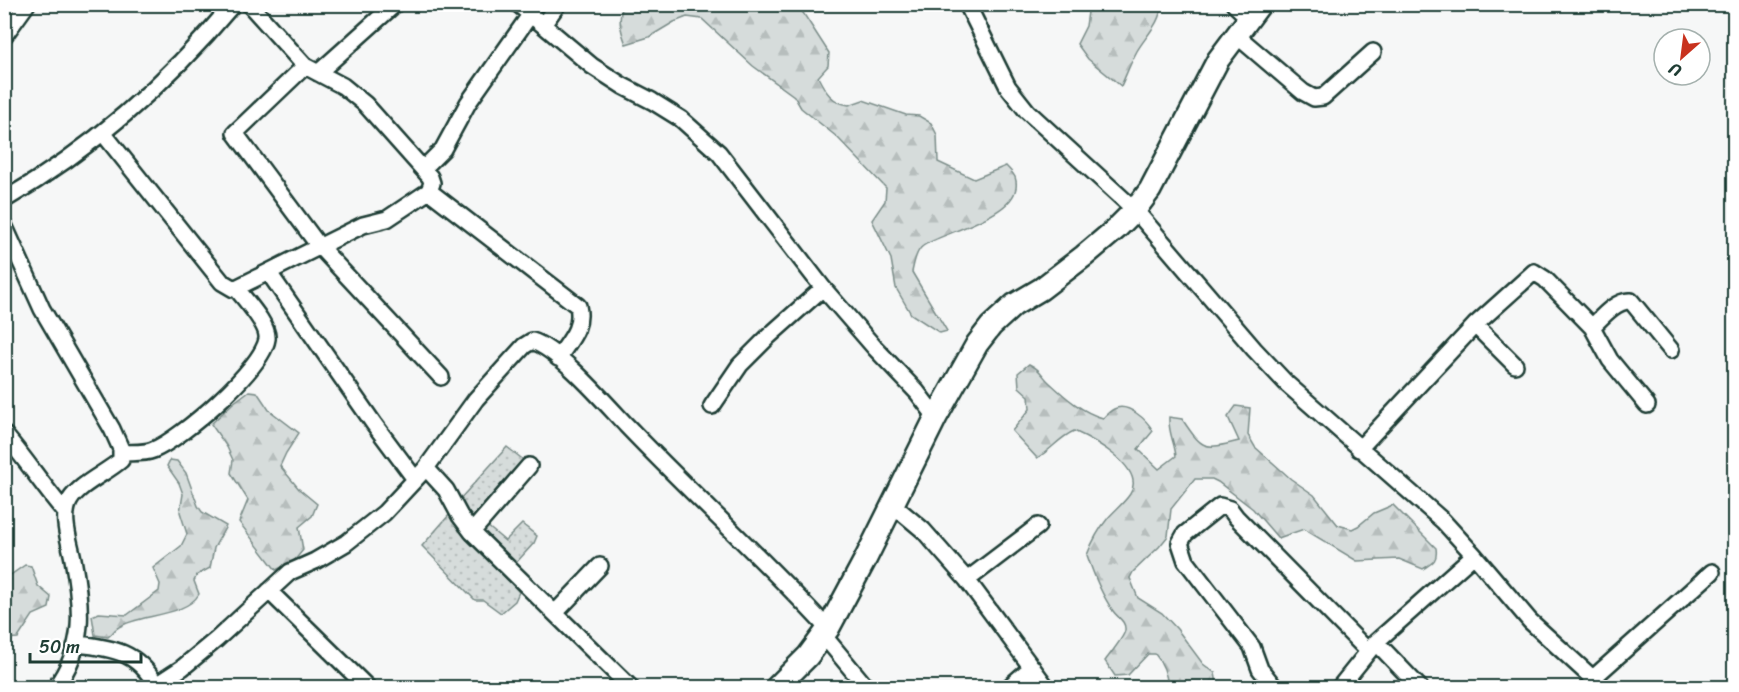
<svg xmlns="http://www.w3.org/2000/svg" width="1739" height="692" font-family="Sriracha,sans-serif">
<defs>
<pattern id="grass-dots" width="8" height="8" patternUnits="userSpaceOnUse" patternTransform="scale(1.5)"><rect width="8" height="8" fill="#d6dcdb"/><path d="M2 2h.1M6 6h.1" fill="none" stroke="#b7bebd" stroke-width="1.8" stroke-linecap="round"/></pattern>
<pattern id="forest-firs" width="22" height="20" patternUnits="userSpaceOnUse" patternTransform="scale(1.5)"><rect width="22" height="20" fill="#d6dcdb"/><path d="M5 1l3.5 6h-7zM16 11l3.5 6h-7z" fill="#b7bebd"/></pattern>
</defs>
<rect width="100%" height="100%" fill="#f6f7f7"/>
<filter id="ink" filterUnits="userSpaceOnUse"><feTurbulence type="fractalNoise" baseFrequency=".0167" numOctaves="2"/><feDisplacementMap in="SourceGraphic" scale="12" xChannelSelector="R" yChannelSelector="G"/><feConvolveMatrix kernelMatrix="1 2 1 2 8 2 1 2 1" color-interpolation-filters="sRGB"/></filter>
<g filter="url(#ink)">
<path fill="url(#grass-dots)" stroke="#7a8c88" stroke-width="1.5" d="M507,447L534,468L486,525L505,541L522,524L537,536L534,543L504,576L519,592L515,601L501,613L483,600H475L422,546L450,514L459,500Z"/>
<path fill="url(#forest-firs)" stroke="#7a8c88" stroke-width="1.5" d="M623,5H798L829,53L828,66L818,77C825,91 832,103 849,105L863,100L906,115L919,116L931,123L937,135L938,162L974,179L1006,166C1009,169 1013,173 1015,177C1028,215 941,232 923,246C916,251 914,263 912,272L947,331L940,333L911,314L896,288L891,259L872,220L885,201L886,188L837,137L801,108L794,96L753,66L702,19L687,17L674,22L649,37L626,44C620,29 618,19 623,5Z
M1089,5H1161C1162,21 1145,37 1137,51C1131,62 1126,75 1121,86L1088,59L1077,44L1086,26Z
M1029,364C1043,371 1040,374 1050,383C1065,397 1083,413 1103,418C1106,415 1110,411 1114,409C1128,402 1147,420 1153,431L1138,449L1159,469L1176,456C1174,440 1168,433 1169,417L1182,419C1203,450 1203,450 1239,441L1228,417L1236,406L1250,408L1248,435L1255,447L1291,479L1314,495L1338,525L1352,529L1358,526L1374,513L1393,505L1436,548C1438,561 1432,563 1423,569L1399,559L1357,561L1304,529L1278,538L1253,509L1218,482L1212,479H1195L1171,509L1168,536L1159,547L1133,572L1130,578L1138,598L1162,613L1177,629L1203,664L1215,673L1217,684L1214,687H1168C1167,676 1163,663 1155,654H1148L1128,675L1115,676L1105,661C1110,654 1125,636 1125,630C1126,621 1117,617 1113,611C1102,595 1093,573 1087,555C1092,542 1099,529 1108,518C1115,510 1124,503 1130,494C1147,468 1092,439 1074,431C1060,437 1051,450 1037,458L1012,431L1030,409L1029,396L1019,387L1018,373Z
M249,391L257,392L269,410L299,433L286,453L280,466L299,489L317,504L312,516L299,527L303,550L294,561L276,570L239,522L248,500L231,473L233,460L227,447L211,424L233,403Z
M170,460L177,461L186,473L198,506L202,512L226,526L214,548L210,568L197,575L194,581L199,594C186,617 138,614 119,627C115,629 112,634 108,637L95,635L92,616L99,613L127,615L159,591L160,584L153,568L181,546L187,534L180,512L183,494L179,483L167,466Z
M25,565L31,566L38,586L51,597L49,608L33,615L18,638L5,639V579Z"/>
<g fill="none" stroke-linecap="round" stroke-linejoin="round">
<g stroke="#1f3d34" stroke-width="20">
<path id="street" d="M518,4L592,66L623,86L652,101L681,119L719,153L823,288L875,348L917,392L936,417
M967,4L1008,87L1027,111L1135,210L1254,349L1287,384L1443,521L1474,555L1376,642L1339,688
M1234,4L1249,18
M543,25L558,4
M1236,35L1303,92L1314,98L1323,97L1373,52
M4,36L27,4
M305,66L235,133L319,246L441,377
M318,73L395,4
M103,133L222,282L234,289L363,225L387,219L429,191L432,183L430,177L365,104L343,86L305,66L249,4
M423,169L443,149L468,103L530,15
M429,191L578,306C583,328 570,340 558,358
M4,200C92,149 168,82 233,4
M4,225L42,309L112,429L121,449V460C106,473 80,484 70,500C60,517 70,542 73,559C82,607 86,646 55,688
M269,273L374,424L415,479
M1475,325L1515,365
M1592,327C1602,317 1616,300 1631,301L1671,350
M712,406L740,365L769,336L823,288
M4,434C26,459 44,488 66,513
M1359,449L1475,325L1534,272L1545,279L1592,327L1610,360L1647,405
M121,453C131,452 144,454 153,450C180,440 263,368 267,339C269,325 245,300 237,289
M426,468L446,490L460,516L472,532L631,688
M892,504L923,530L967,580L1047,688
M472,532L529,466
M1474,555L1530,621L1600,685L1599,688
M967,580L1038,526
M269,591L368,688
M555,613L600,566
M824,636L867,688
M1376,642L1420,688
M78,644C113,648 138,652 156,685
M1592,679L1712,572
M158,688L156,685L182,668L217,639L290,572L315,561L346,543L384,513L426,468L476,399L524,346L532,341C559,349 607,405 627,426C693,495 764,559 828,629
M1008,688L1032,667
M1275,688L1260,669L1252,647L1186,561L1180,543L1185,534L1220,506L1230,509L1236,517L1368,651"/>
</g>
<g stroke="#1f3d34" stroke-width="26">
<path id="secondary" d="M776,688L808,656L828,629L866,558L936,417L977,344L991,326L1014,305L1041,289L1084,256L1116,229L1135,210L1150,190L1218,60L1260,4"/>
</g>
<use href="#street" stroke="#fff" stroke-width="15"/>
<use href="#secondary" stroke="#fff" stroke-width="21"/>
</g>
</g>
<rect width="1739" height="692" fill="none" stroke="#fff" stroke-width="24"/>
<rect x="12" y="12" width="1715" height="668" fill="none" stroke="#1f3d34" stroke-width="2" filter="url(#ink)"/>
<g transform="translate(1682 57) rotate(208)"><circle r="28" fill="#ffffff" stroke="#a5b1ae" stroke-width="1.5"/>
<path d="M0-4.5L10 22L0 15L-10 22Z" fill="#c8321e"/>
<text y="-9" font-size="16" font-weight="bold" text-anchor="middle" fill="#1f3d34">U</text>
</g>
<path d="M30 653v9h111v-9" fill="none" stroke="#1f3d34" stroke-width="3"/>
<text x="39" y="653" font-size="18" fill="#1f3d34" stroke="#ffffff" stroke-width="4.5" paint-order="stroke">50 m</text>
</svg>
